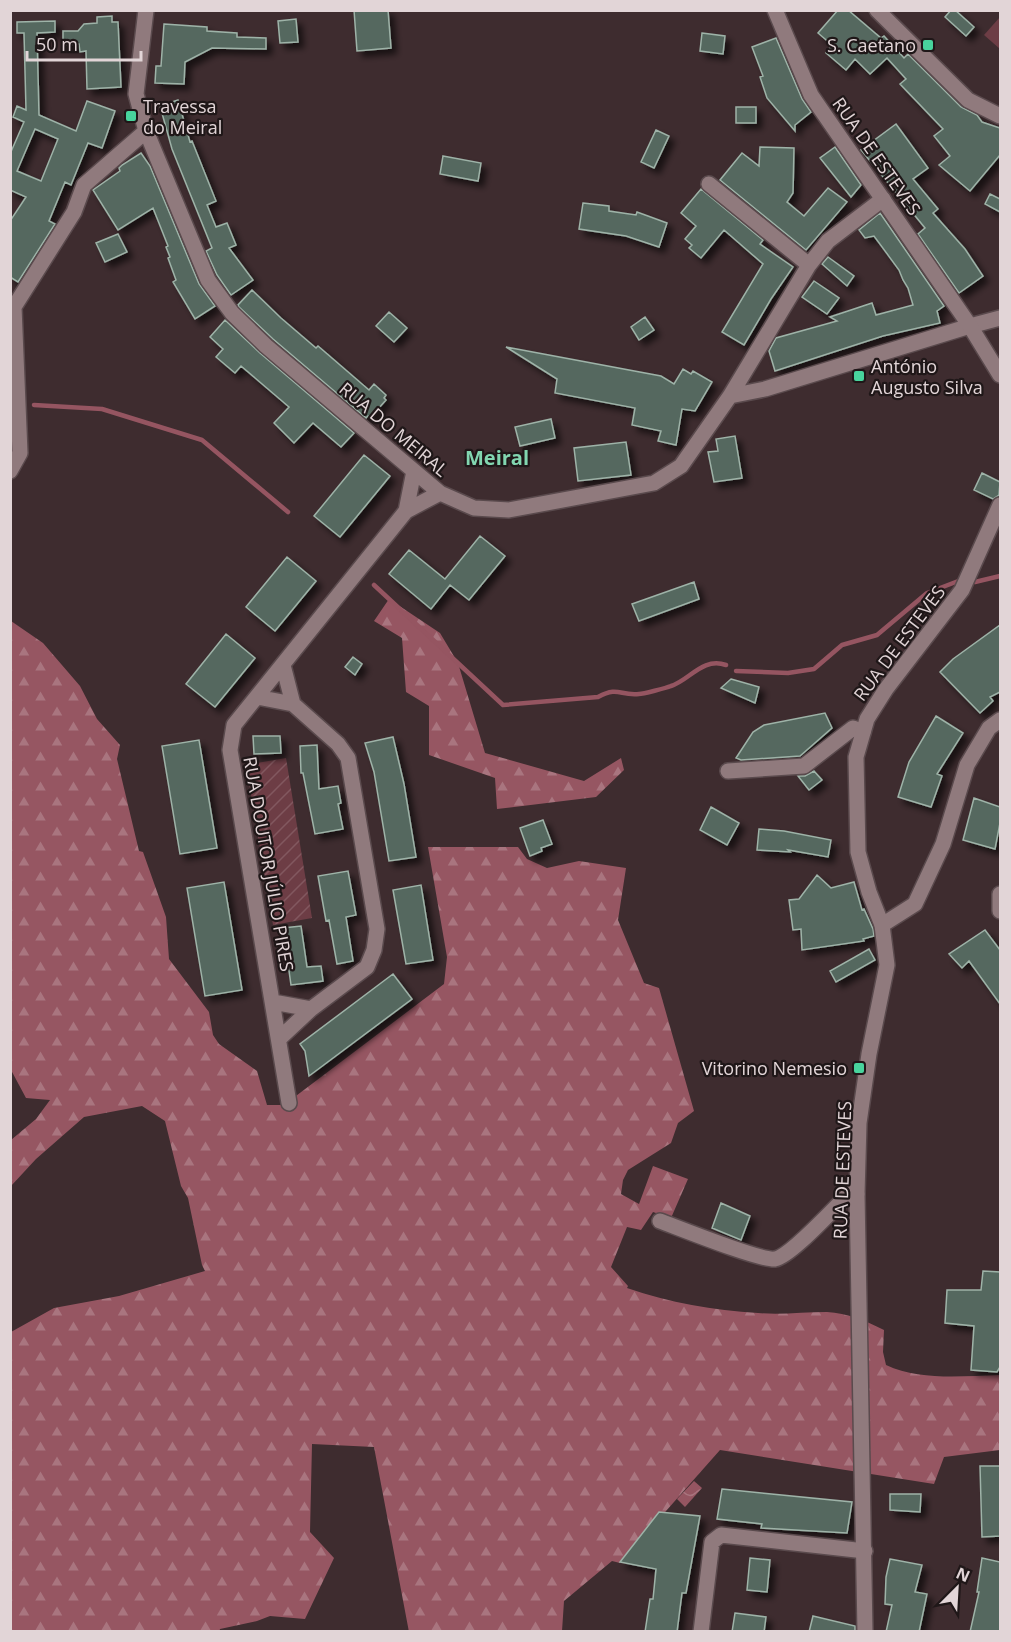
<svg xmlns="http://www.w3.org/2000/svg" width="1011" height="1642" font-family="'Open Sans',sans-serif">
<defs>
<pattern id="forest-firs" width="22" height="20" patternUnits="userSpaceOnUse" patternTransform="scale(1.5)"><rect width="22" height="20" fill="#965662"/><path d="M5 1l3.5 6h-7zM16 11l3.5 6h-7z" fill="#a9757f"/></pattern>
<pattern id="garden-furrows" width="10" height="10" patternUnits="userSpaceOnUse" patternTransform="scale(1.5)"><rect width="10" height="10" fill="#6d3d45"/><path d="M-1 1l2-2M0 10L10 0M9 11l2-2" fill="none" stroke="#82585f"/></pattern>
<pattern id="water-waves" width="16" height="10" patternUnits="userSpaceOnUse" patternTransform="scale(1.5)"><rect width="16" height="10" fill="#955561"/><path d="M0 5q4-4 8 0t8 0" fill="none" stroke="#a8747e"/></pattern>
<filter id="shadow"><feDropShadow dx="5.5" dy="5.5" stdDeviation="3" flood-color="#0009"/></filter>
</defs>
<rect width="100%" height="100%" fill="#3e2c2f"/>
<path fill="url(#forest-firs)" d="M389,599L440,633L458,663L485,753L584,781L621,758L624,770L596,797L497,809L495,778L429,755V706L406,692L402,638L374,621Z
M11,621L43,643L80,686L97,719L120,745L117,759L139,851L143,852L166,917L169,959L209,1012L213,1035L219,1044L257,1071L267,1105H284L444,984L447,957L428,847H518L527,859L547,868L579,861L626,868L618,920L644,983L659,988L694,1111L678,1123L671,1143L628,1170L623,1180L621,1194L639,1204L653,1166L688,1179L671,1218L653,1212L641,1230L627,1227L611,1267L628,1286L627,1288C670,1303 713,1310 758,1313C781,1315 804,1312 827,1312C847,1313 866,1321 884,1330L883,1352L886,1365C920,1381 963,1376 1000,1375V1450L944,1457L934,1484L720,1450L620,1563L612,1561L564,1601L562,1631L409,1632L374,1447L312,1444L310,1532L334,1558L305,1619L270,1616L257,1621L220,1629L219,1632L11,1631V1332L54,1308L119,1296L205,1271L202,1265L188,1198L181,1186L165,1121L142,1106L84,1117L36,1159L11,1186V1140L36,1119L50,1100L26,1098L11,1070Z"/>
<path fill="url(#garden-furrows)" d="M286,758L312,918L273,925L246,765Z"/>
<path fill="#6d3d45" d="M1000,17V49L984,35Z"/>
<path fill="url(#water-waves)" d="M694,1481L702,1488L685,1507L677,1499Z"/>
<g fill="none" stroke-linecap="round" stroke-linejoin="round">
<path stroke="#955561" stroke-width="4.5" d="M34,405L102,409L202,440L288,512
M975,582L1000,576
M374,585L503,705L598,697C619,686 619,696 639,694C643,694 666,688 671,686C690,680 702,657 726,665
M736,671L788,673L814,669L842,645L877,635L927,593L961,580"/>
</g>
<path fill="#55685f" stroke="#9eb3a8" stroke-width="1.5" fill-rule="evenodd" filter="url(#shadow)" d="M354,10H388L391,48L357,51Z
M838,10H848L881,38L884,36L904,58L908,54L961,107L977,115L982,122L1000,128V155L970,191L939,165L950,156L934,136L943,129L900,84L906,79L887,58L870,74L855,59L846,70L826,53L832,45L818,33Z
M951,10H955L974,27L966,36L945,17Z
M112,16V22H118L121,87L87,89L86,51L80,52L79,44L63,45V31H78L84,24L97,23V17Z
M296,19L298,42L280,43L278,21Z
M55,21V32L37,33L39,115L76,131L87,101L115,111L102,148L88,143L71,185L65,182L49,221L55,224L18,282L10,277V221L26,197L10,190V154L24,122L13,117L17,106L26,110L24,33H17V22ZM35,129L58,139L41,181L17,171Z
M164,24L207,27V31L237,33V37L266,38V49L212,48L185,62L184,84L155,83L156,66H161Z
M702,33L725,36L723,54L700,51Z
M776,38L802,99L811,112L795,125V131L767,98L760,77L763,76L752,47Z
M178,100L190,142L192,141L216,201L207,205L216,227L227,223L236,245L229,248L253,280L231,295L217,275L206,251L212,248L172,149L160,106Z
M736,107H756V123H736Z
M896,124L928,168L913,179L938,209L933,213L965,249L983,276L959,293L918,234L925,228L861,150Z
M656,130L669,136L654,168L641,162Z
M760,147L794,148L793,193L787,202L804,216L828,188L847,202L806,250L720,180L742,153L759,166Z
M835,147L861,185L851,197L820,158Z
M141,153L150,166L199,284L215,306L195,319L173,282L176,280L168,258L170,257L166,247L168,246L153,208L118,230L93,190L120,171L119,168L122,165Z
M443,156L481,163L478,181L440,174Z
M701,189L763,240L760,244L793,267L771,299L744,345L722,332L763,264L724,230L701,258L689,248L692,245L685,239L696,226L681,213Z
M990,194L1000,199V212L985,204Z
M583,203L609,206V211L636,215L637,212L667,223L659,247L626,236L579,229Z
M880,213L944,306L937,311L940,323L883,336L775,371L769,351L776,338L837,321L830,317L872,303L876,315L913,305L908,288L903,280L899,270L874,236L865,238L859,230Z
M118,234L127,252L105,262L96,243Z
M828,257L854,276L847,286L822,264Z
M814,281L839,298L827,314L802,297Z
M252,290L281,318L316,348L318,346L369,390L374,384L386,395L384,398L386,400L370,418L368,416L366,418L273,339L239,307L238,305Z
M389,312L407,328L394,342L376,326Z
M645,317L654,330L639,340L631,327Z
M225,320L260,353L354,433L341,447L313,423L294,443L274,423L289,407L241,366L235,373L216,357L223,349L210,337Z
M506,347L661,376L674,384L683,369L691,374L693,371L712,382L695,411L682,409L676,445L658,441L661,431L632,425L635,408L555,393L557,379Z
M551,419L555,438L520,446L515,427Z
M735,436L742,478L714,482L708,452L718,451L716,439Z
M626,442L631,475L578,481L574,448Z
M364,455L390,476L340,537L314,516Z
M982,473L1000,482L999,495L993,499L974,490Z
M480,536L505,556L469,600L450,585L431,609L389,574L409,550L445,579Z
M287,557L316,581L275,631L246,607Z
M694,582L699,599L639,621L632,604Z
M1000,625V692L990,697L993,701L980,713L940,672L953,659Z
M226,634L255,658L215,707L186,684Z
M353,657L362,664L355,675L345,667Z
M731,679L759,687L755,703L721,688Z
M825,713L832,728L800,756L741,760L736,758L753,732L764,725Z
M936,716L963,733L937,774L942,776L931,807L898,797L909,762Z
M253,736H280L281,753L254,754Z
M393,737L404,784L416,857L389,861L374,772L365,743Z
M199,740L217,848L180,854L162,746Z
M317,745L319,789L338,786L341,803L338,804L343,829L315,834L303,773H301L300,746Z
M814,771L822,780L809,790L798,776H805Z
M974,798L1000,807V823L995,849L963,840Z
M711,807L739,823L727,845L700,830Z
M543,820L552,844L541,848L542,851L530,856L520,828Z
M759,829L784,831L831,840L828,857L788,850L790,852L757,850Z
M348,871L356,915L346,917L353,961L337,964L329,920L326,921L318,876Z
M817,875L831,888L854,882L862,910L864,909L873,929L874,936L863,939L864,941L802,950L801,929L793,930L789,900L799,899Z
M224,882L242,990L205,996L187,888Z
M421,885L433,960L406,964L393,890Z
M301,926L307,967L321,966L323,981L291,985L283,928Z
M985,930L1000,950V1004L969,961L962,968L949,954Z
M869,949L875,960L836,982L830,971Z
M393,974L412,999L309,1076L305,1051L300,1044Z
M721,1203L750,1216L741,1240L712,1228Z
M983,1271L1000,1272V1367L997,1372L971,1370L974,1326L945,1323L947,1290H981Z
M980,1466H1000V1536L982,1537Z
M722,1489L852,1502L847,1533L761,1528L762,1524L717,1519Z
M890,1494H921L920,1512L890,1510Z
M659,1512L700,1516L686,1593H682L677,1632H645L650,1599H653L656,1569L620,1562Z
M750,1558L770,1560L767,1592L747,1590Z
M982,1558L1000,1562V1632H970L979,1592H977Z
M890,1559L922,1565L915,1592L927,1594L919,1632H886L892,1605L885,1604L886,1577Z
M735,1613L766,1617L764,1632H732Z
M813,1616L855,1626V1632H809Z"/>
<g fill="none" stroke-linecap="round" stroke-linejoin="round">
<g stroke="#5a4a4d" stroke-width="18">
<path id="minor" d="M146,10L136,94L146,131L208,280L232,313L266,346L440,493L474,508L509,510L654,483L681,466L730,396L809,265L828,241L883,199
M709,184L809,265
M730,396L765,389L970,326L1000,318
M10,471L20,453L14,307L74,212L84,185L146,131
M406,511L414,471
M283,665L293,704
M257,697L293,704L338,744L348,758L377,929L374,950L367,967L311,1009L280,1038
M728,771L804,766L853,728L863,732
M1000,894V911
M882,925L915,904L943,844L967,765L989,728L1000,720
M273,1002L311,1009
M289,1103L230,750L234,725L406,511L440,493
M660,1221C679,1228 761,1261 775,1259C791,1256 835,1207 849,1194H857
M701,1632L712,1542L721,1535L865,1551"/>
</g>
<g stroke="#5a4a4d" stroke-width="18">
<path id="tertiary" d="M775,10L811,95L970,326L1000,375
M877,10L968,100L1000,116
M865,1632L857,1194L859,1123L869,1054L887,965L882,925L869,892L858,852L856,757L867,719L886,689L962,590L1000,505"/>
</g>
<use href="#minor" stroke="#907a7d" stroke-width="15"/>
<use href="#tertiary" stroke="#907a7d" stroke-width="15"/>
</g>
<g fill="#48d49d" stroke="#1f1718" stroke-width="2">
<rect x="922" y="39" width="12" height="12" rx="3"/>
<rect x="125" y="110" width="12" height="12" rx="3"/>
<rect x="853" y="370" width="12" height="12" rx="3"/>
<rect x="853" y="1062" width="12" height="12" rx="3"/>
</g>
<g text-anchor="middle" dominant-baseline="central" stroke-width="4.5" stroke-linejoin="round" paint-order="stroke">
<g font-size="18" fill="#e2d5d7" stroke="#1f1718" text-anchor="end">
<text x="916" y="45">S. Caetano</text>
<text x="143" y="106" text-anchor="start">Travessa<tspan x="143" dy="21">do Meiral</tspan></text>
<text x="871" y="366" text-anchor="start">António<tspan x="871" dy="21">Augusto Silva</tspan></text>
<text x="847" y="1068">Vitorino Nemesio</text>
</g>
<g font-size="18" fill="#e2d5d7" stroke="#1f1718">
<text transform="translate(877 156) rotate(55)">RUA DE ESTEVES</text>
<text transform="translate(394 429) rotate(40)">RUA DO MEIRAL</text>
<text transform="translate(899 643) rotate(-53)">RUA DE ESTEVES</text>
<text transform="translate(269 864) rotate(80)">RUA DOUTOR JÚLIO PIRES</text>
<text transform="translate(842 1170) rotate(-88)">RUA DE ESTEVES</text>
</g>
<g font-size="20" font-weight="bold" fill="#82d6b0" stroke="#1f1718">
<text x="497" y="457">Meiral</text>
</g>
</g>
<rect width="1011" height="1642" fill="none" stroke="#e2d5d7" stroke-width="24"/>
<g transform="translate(957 1588) rotate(24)" stroke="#1f1718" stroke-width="4.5" paint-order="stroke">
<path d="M0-4.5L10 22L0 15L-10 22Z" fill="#e2d5d7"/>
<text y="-9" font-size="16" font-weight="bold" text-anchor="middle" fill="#e2d5d7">N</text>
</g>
<path d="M27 51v9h114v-9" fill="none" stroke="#e2d5d7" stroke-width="3"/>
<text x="36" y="51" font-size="18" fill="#e2d5d7" stroke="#1f1718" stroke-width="4.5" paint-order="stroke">50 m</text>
</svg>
